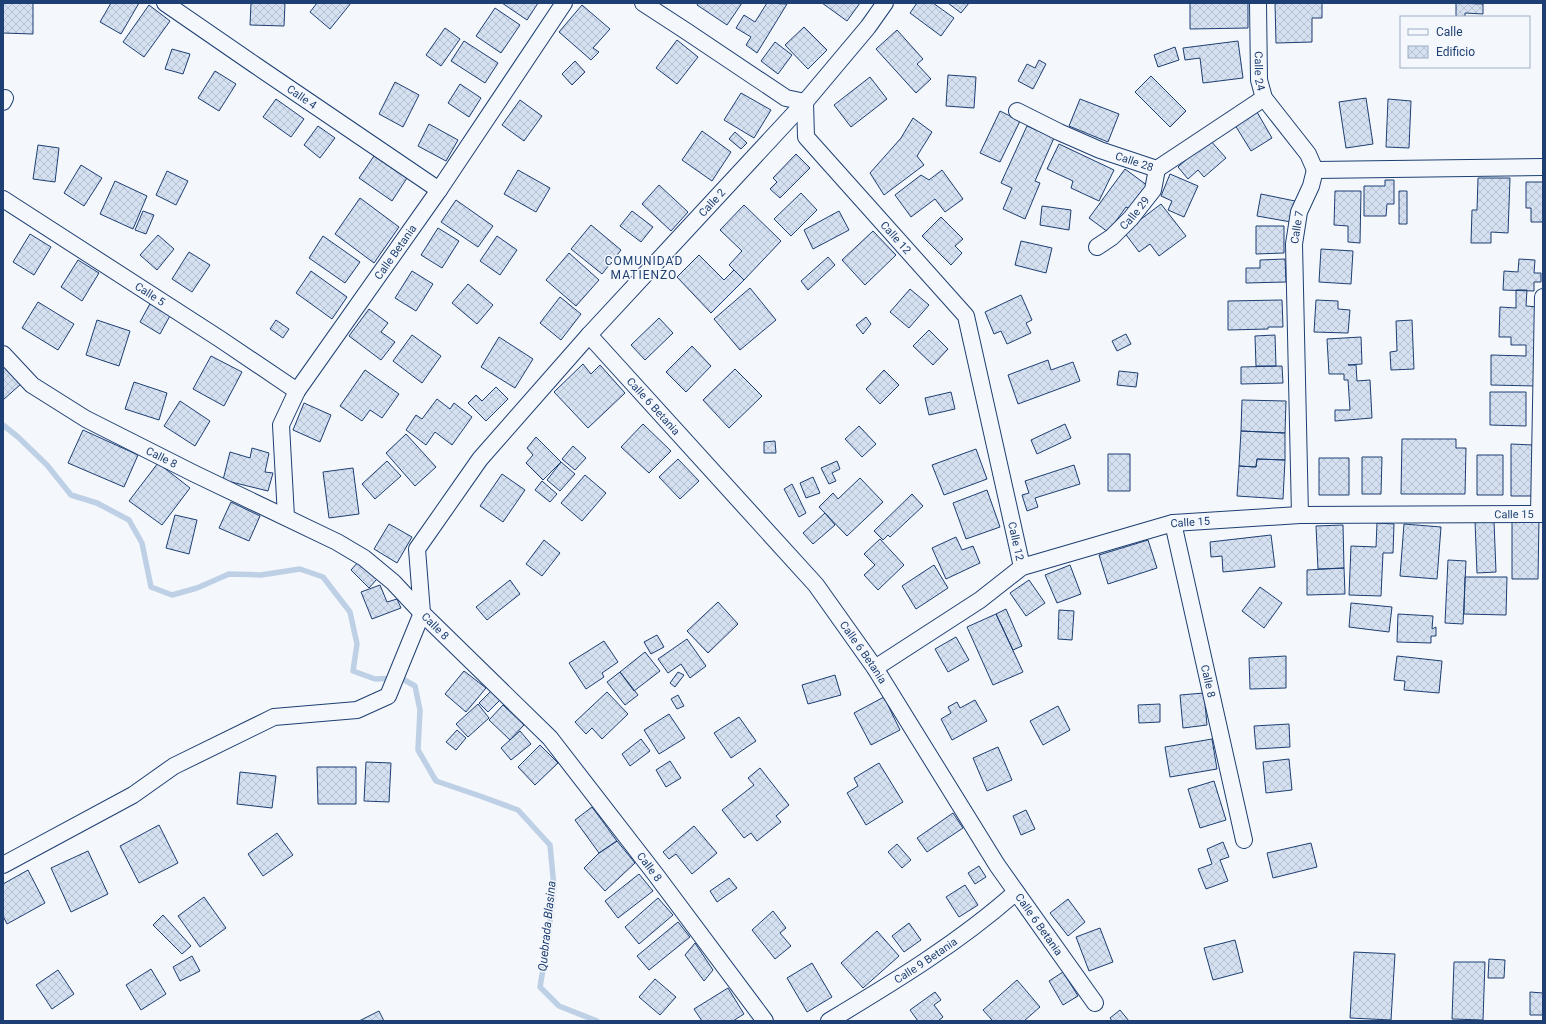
<svg xmlns="http://www.w3.org/2000/svg" width="1546" height="1024" font-family="Roboto,sans-serif">
<defs>
<pattern id="building-cross-hatch" width="8" height="8" patternUnits="userSpaceOnUse"><rect width="8" height="8" fill="#d5e0f0"/><path d="M0 0l8 8M0 8l8-8" fill="none" stroke="#b6c1d1"/></pattern>
</defs>
<rect width="100%" height="100%" fill="#f4f7fb"/>
<g fill="none" stroke-linecap="round" stroke-linejoin="round">
<path stroke="#bed0e5" stroke-width="5.5" d="M3,425L18,437L47,465L71,495L97,503L129,520L142,543L151,587L172,595L197,588L229,574L261,575L300,569L323,577L350,612L357,644L353,671L375,679L401,678L415,686L420,710L418,750L436,781L480,796L518,810L550,845L554,887L548,939L540,987L559,1006L597,1021"/>
</g>
<path fill="url(#building-cross-hatch)" stroke="#1d3f73" d="M3,3H33V34L3,33Z
M111,3H139L121,34L100,22Z
M251,3H285L284,26L250,25Z
M317,3H351L330,29L310,12Z
M502,3H538L527,20Z
M698,3H742L727,25L697,5Z
M767,3L787,4L757,53L746,45L751,37L736,28L744,15L755,22Z
M822,3H860L847,21Z
M917,3H933L954,18L941,36L910,13Z
M948,3H969L961,13Z
M1190,3H1248V28L1190,29Z
M1275,3H1322V18H1312V42L1276,43Z
M1456,3L1483,4V14L1465,13V17H1456Z
M149,5L170,21L144,57L123,42Z
M582,5L610,29L593,48L599,52L591,60L559,32Z
M495,8L520,25L501,53L476,36Z
M804,27L827,50L808,69L785,45Z
M445,28L460,39L441,66L426,55Z
M897,30L923,59L917,64L931,79L916,93L876,49Z
M677,40L698,57L677,84L656,68Z
M464,41L498,63L485,83L451,61Z
M1238,41L1243,78L1203,83L1200,58L1185,60L1183,48Z
M775,42L792,55L778,74L761,61Z
M1175,47L1179,60L1158,67L1154,55Z
M172,49L190,54L183,74L165,69Z
M1039,60L1046,64L1033,89L1018,81L1027,64L1035,68Z
M575,61L585,72L572,85L562,74Z
M215,71L236,84L219,111L198,98Z
M948,75L976,77L974,108L946,106Z
M1151,76L1186,111L1170,127L1135,92Z
M870,77L887,99L851,127L834,105Z
M395,82L419,95L403,127L379,114Z
M460,84L481,98L469,117L448,103Z
M741,93L771,110L754,138L724,120Z
M1366,98L1373,144L1346,148L1339,102Z
M276,99L304,119L291,137L263,117Z
M1080,99L1119,114L1108,142L1069,126Z
M1388,99L1411,101L1409,148L1386,147Z
M520,100L542,116L524,141L502,125Z
M1000,111L1020,121L1000,162L980,153Z
M1257,112L1272,138L1251,151L1235,125Z
M913,118L932,132L917,156L924,165L884,195L870,173L901,138Z
M429,124L458,140L446,161L418,146Z
M318,126L335,138L320,158L304,145Z
M1027,126L1054,138L1035,181L1040,183L1025,219L1003,209L1012,188L1001,183Z
M702,131L731,152L712,181L682,160Z
M735,132L747,143L741,149L729,139Z
M1209,139L1226,158L1204,177L1198,170L1188,179L1178,167Z
M1059,144L1114,170L1099,201L1071,188L1073,181L1047,169Z
M38,145L59,148L55,182L33,179Z
M796,154L810,168L780,198L770,189L777,182L773,178Z
M374,156L407,178L392,201L359,178Z
M81,165L102,178L84,206L64,193Z
M1125,169L1148,186L1131,209L1126,207L1108,232L1089,218Z
M518,170L550,188L536,212L504,194Z
M942,170L963,199L945,212L935,199L911,217L895,195L921,175L929,180Z
M167,171L188,181L176,205L156,195Z
M1170,174L1198,186L1184,217L1168,210L1172,201L1161,196Z
M1478,178H1510L1508,233L1491,232V243H1471L1472,210H1477Z
M1385,180H1394V204H1387L1386,216H1364V186H1385Z
M115,181L147,196L133,229L100,214Z
M1526,182H1543V222H1531V208H1526Z
M659,185L688,212L671,231L642,204Z
M1335,191H1361L1360,243L1348,242V226L1334,225Z
M1399,191H1407V224H1399Z
M801,193L817,210L791,236L774,219Z
M1261,194L1295,201L1291,222L1257,216Z
M360,198L399,227L374,263L335,234Z
M456,200L493,226L478,247L441,222Z
M1161,204L1186,236L1159,256L1150,244L1139,252L1124,232Z
M744,205L781,241L744,280L729,265L742,251L720,230Z
M1042,206L1071,210L1069,230L1040,225Z
M143,211L154,215L146,234L135,230Z
M632,211L653,227L641,242L620,226Z
M839,211L849,230L813,249L804,230Z
M941,217L963,239L955,246L962,253L951,265L922,236Z
M591,225L621,250L602,274L571,249Z
M1256,226H1284V253L1256,254Z
M438,228L459,241L442,268L421,255Z
M873,231L896,255L865,285L842,260Z
M30,234L51,247L34,275L13,262Z
M158,235L174,249L157,270L140,255Z
M323,236L360,262L345,283L309,258Z
M497,236L517,250L500,275L480,261Z
M1021,241L1052,248L1046,273L1015,265Z
M1321,249L1353,251L1351,284L1319,282Z
M189,252L210,265L192,292L172,279Z
M569,253L599,280L576,306L546,280Z
M699,255L724,280L734,270L744,280L711,313L677,277Z
M828,257L835,265L808,290L801,281Z
M1285,259L1286,282L1246,283V268H1260V260Z
M1519,259L1535,260L1534,273H1541V282H1534V291L1503,290L1504,271L1518,272Z
M78,260L99,273L82,301L61,287Z
M311,271L347,297L332,319L296,293Z
M412,271L433,284L416,311L395,298Z
M468,284L493,305L477,324L452,303Z
M750,288L776,320L740,350L714,319Z
M910,289L929,305L909,328L890,312Z
M1516,290H1527L1526,306L1538,307L1536,386L1491,385V355L1526,356V345H1511V337H1499L1500,307L1516,308Z
M1021,295L1032,320L1026,323L1031,333L1007,344L1001,331L994,334L985,312Z
M560,297L581,314L561,340L540,323Z
M152,300L172,312L160,334L140,322Z
M1282,300L1283,327H1268V329L1228,330V301Z
M1316,300L1338,301V309L1350,310L1348,333L1314,332Z
M38,302L74,324L58,350L22,328Z
M369,309L388,323L381,332L395,342L381,360L349,336Z
M866,317L871,324L863,334L856,325Z
M659,318L673,333L645,360L631,345Z
M97,320L130,331L119,366L86,355Z
M276,320L289,329L283,338L270,329Z
M1412,320L1414,369L1391,370L1390,352L1397,351L1396,321Z
M929,330L948,349L933,365L913,346Z
M1126,334L1131,344L1117,351L1112,341Z
M412,335L441,356L422,383L393,361Z
M1275,335L1276,366H1256L1255,336Z
M499,337L533,359L515,388L481,367Z
M1361,337L1362,364L1348,365H1356L1357,381L1370,380L1372,418L1335,421V410H1350L1348,380H1344V374H1329L1327,339Z
M692,346L711,366L686,392L666,372Z
M211,356L242,372L224,406L193,389Z
M1048,360L1051,370L1073,362L1080,381L1018,404L1008,375Z
M583,364L591,374L600,365L625,393L588,428L554,392Z
M3,365L21,384L3,400Z
M1282,366L1283,383L1241,384V367Z
M735,369L762,396L729,428L703,400Z
M365,370L399,394L382,418L370,410L362,421L340,406Z
M884,370L899,385L880,404L866,389Z
M1119,371L1138,373L1136,387L1117,385Z
M134,382L167,393L159,420L125,409Z
M496,387L508,399L486,421L468,403L476,395L482,401Z
M951,392L955,409L929,415L925,398Z
M1490,392H1526V426L1490,425Z
M437,399L450,409L454,403L472,417L452,445L435,432L426,445L406,430L416,415L422,419Z
M1242,400L1286,401L1285,433L1241,431Z
M180,401L210,421L195,446L164,426Z
M304,403L331,415L320,442L293,430Z
M643,424L671,451L649,473L621,447Z
M1065,424L1071,438L1037,454L1031,440Z
M859,426L876,444L862,457L845,439Z
M83,430L138,455L124,487L68,463Z
M1241,431L1285,433V460L1257,459L1256,467L1239,466Z
M406,434L436,467L415,486L386,453Z
M536,437L561,462L543,480L526,463L533,455L527,448Z
M1402,439H1456V448H1466L1465,494H1401Z
M775,441L776,453H764V442Z
M1511,444L1533,445L1532,496H1511Z
M573,446L586,458L575,470L562,459Z
M252,448L269,453L265,472L273,473L268,491L223,480L230,452L250,458Z
M976,449L987,479L944,495L932,465Z
M1108,454H1130V491H1108Z
M1477,455H1503V495H1477Z
M1362,457H1382L1381,494H1362Z
M1319,458H1349V495H1319Z
M678,459L699,481L680,499L659,477Z
M1257,459L1285,460L1283,499L1237,496L1239,466L1256,467Z
M387,461L401,476L375,499L362,484Z
M837,461L840,469L832,473L836,481L829,484L821,468Z
M561,462L575,474L560,491L547,480Z
M158,463L190,488L162,525L129,501Z
M1074,465L1080,484L1035,498L1038,507L1027,511L1022,495L1029,493L1025,481Z
M353,468L359,514L329,518L323,472Z
M502,474L525,490L503,522L480,506Z
M585,475L606,493L582,521L561,503Z
M813,477L820,493L806,498L800,483Z
M860,478L883,502L847,536L819,507L833,493L838,499Z
M542,481L557,494L550,502L535,490Z
M792,484L806,513L799,517L784,489Z
M987,490L1000,527L966,539L953,503Z
M912,494L923,506L890,537L888,535L883,540L874,531Z
M231,502L260,516L249,541L219,528Z
M825,513L835,525L813,544L803,533Z
M175,515L197,520L189,554L166,548Z
M1539,518L1538,579H1512V519Z
M1475,521H1494L1496,572L1477,573Z
M1377,523L1394,524L1393,553H1383L1381,596L1349,595L1351,546L1376,547Z
M389,524L412,537L397,563L374,549Z
M1404,524L1441,527L1437,579L1400,576Z
M1343,525L1344,568L1318,569L1316,526Z
M1271,535L1275,567L1223,572L1222,556L1211,557L1210,542Z
M956,537L962,550L973,546L980,563L946,579L932,548Z
M880,539L904,565L878,590L864,575L875,565L864,554Z
M544,540L560,553L542,576L526,564Z
M1148,540L1157,568L1108,584L1099,555Z
M1448,560L1466,561L1463,624L1445,623Z
M359,561L377,579L369,588L351,570Z
M934,565L948,588L916,609L902,586Z
M1070,565L1081,594L1057,603L1045,575Z
M1344,568L1345,594L1307,595V570Z
M1465,577H1507L1506,615L1464,614Z
M510,580L520,594L487,620L476,607Z
M1029,580L1045,603L1026,616L1010,593Z
M380,585L387,602L397,599L401,608L372,619L361,592Z
M1260,587L1282,603L1264,628L1242,611Z
M718,602L738,624L708,653L687,631Z
M1351,603L1392,607L1389,632L1349,627Z
M1006,609L1022,646L1013,650L996,614Z
M1059,610L1074,611L1072,640L1058,639Z
M996,614L1023,672L993,685L967,627Z
M1398,614L1433,616L1432,629L1436,627V636H1431V643L1397,642Z
M657,635L664,647L651,654L644,642Z
M956,637L969,660L948,672L935,649Z
M687,639L706,666L690,678L681,664L668,673L658,659Z
M604,641L618,662L602,673L604,677L586,689L569,663Z
M645,652L660,671L634,691L620,672Z
M1286,656V688L1250,689L1249,658Z
M1397,656L1442,661L1439,693L1404,690L1405,681L1394,680Z
M464,671L486,688L466,712L445,694Z
M620,672L638,695L625,705L607,682Z
M678,672L684,675L675,687L670,683Z
M835,675L841,695L808,704L802,685Z
M491,691L500,700L488,712L479,703Z
M607,692L628,714L602,739L592,728L586,734L575,722Z
M1204,693L1207,725L1183,728L1180,695Z
M678,695L684,706L677,709L671,699Z
M884,697L900,730L871,745L854,713Z
M975,700L987,721L952,740L941,719L951,713L948,707L957,702L960,708Z
M478,704L489,718L468,737L456,724Z
M1160,704V722L1139,723L1138,705Z
M503,705L524,725L510,740L489,720Z
M1058,706L1070,730L1043,745L1030,721Z
M669,714L685,738L659,754L644,730Z
M739,717L756,741L731,758L714,733Z
M1289,724L1290,747L1256,749L1254,726Z
M457,730L466,738L456,750L446,742Z
M520,731L531,744L511,760L501,748Z
M641,739L650,751L630,766L622,754Z
M1212,739L1217,769L1170,777L1165,747Z
M540,745L558,763L535,785L518,767Z
M998,747L1012,780L987,791L973,758Z
M1289,759L1292,790L1266,793L1263,762Z
M670,761L681,778L666,787L656,770Z
M366,762L391,763L389,802L364,801Z
M879,763L903,802L866,825L847,793L858,786L854,778Z
M317,767H356V804H318Z
M760,768L789,805L776,816L781,822L757,841L751,833L744,838L722,810L754,785L748,778Z
M240,772L276,776L272,808L237,804Z
M1214,781L1226,820L1200,828L1188,789Z
M592,807L617,841L599,853L575,820Z
M1026,810L1035,829L1021,835L1013,816Z
M953,813L963,828L927,852L917,838Z
M159,825L178,863L139,883L120,846Z
M694,826L717,853L692,874L676,854L669,859L663,852Z
M277,833L293,855L263,876L248,854Z
M617,841L635,863L605,891L584,868L599,853Z
M1223,842L1229,857L1220,860L1228,881L1206,889L1198,869L1212,864L1207,849Z
M1311,843L1317,867L1273,878L1267,853Z
M897,844L911,860L902,868L888,852Z
M88,851L108,894L71,912L51,868Z
M979,866L986,877L975,884L968,873Z
M28,870L45,903L7,924L3,916V884Z
M639,874L653,891L618,918L605,901Z
M729,878L737,888L717,902L710,891Z
M965,885L978,905L959,917L946,897Z
M204,897L226,928L200,947L178,916Z
M658,898L673,915L639,944L625,927Z
M1068,899L1085,922L1068,936L1050,913Z
M773,911L786,928L780,933L791,946L775,959L752,930Z
M163,915L191,946L182,954L153,925Z
M678,922L690,937L649,970L637,956Z
M909,923L921,940L904,952L892,936Z
M1100,928L1113,962L1089,971L1076,937Z
M877,931L899,956L863,988L841,963Z
M1235,940L1243,972L1213,980L1204,948Z
M695,943L713,970L704,981L685,955Z
M1354,952L1395,954L1391,1020L1350,1018Z
M192,956L200,971L180,981L173,967Z
M1489,959L1505,960L1504,978H1488Z
M1454,962H1485L1483,1020L1452,1019Z
M812,963L832,997L807,1012L787,978Z
M151,969L166,994L141,1010L126,985Z
M58,970L74,994L52,1009L36,985Z
M1063,972L1078,996L1063,1005L1049,981Z
M655,979L676,997L660,1015L639,997Z
M1017,980L1040,1007L1024,1021H993L983,1010Z
M728,988L744,1014L733,1021H702L694,1009Z
M935,992L941,1000L934,1005L943,1017L938,1021H918L910,1010Z
M1530,992L1543,993V1015H1530Z
M1120,1010L1129,1021H1112L1110,1018Z
M379,1011L384,1021H359Z"/>
<g fill="none" stroke-linecap="round" stroke-linejoin="round">
<g stroke="#1d3f73" stroke-width="18">
<g id="street">
<path id="s1" d="M165,3L255,65L439,190"/>
<path id="s2" d="M643,3L686,31L786,98L805,102L806,137L966,316L1022,567"/>
<path id="s3" d="M1258,3L1259,80L1264,98L1308,154L1315,170"/>
<path d="M3,102L5,98"/>
<path id="s4" d="M1017,111L1059,132L1100,150L1157,169L1264,98"/>
<path d="M1315,170L1543,167"/>
<path id="s5" d="M3,199L220,339L297,391"/>
<path id="s6" d="M1097,247L1112,237L1131,218L1153,190L1157,169"/>
<path id="s7" d="M589,335L816,585L875,668L997,865L1095,1003"/>
<path id="s8" d="M3,354L32,385L86,419L195,474L337,542L364,558L393,582L422,613L550,738L656,875L765,1021"/>
<path d="M1539,514L1543,297"/>
<path id="s9" d="M1300,515L1294,244L1299,212L1311,186L1315,170"/>
<path id="s10" d="M286,517L281,425L297,391L439,190L564,3"/>
<path id="s11" d="M1173,523L1244,840"/>
<path id="s12" d="M875,668L980,600L1022,567L1173,523L1300,515L1543,514"/>
<path id="s13" d="M3,865L133,795L174,766L274,717L357,710L388,696L422,613L417,549L480,459L589,335L805,102L868,27L885,3"/>
<path id="s14" d="M829,1021C894,982 960,942 1016,892"/>
</g>
</g>
<use href="#street" stroke="#f4f7fb" stroke-width="16"/>
</g>
<g text-anchor="middle" dominant-baseline="central" stroke-width="3" stroke-linejoin="round" paint-order="stroke">
<g font-size="11" fill="#1d3f73" stroke="#f4f7fb">
<text stroke="none"><textPath href="#s3" startOffset="68">Calle 24</textPath></text>
<text stroke="none"><textPath href="#s1" startOffset="166">Calle 4</textPath></text>
<text stroke="none"><textPath href="#s4" startOffset="128">Calle 28</textPath></text>
<text stroke="none"><textPath href="#s13" startOffset="1036">Calle 2</textPath></text>
<text stroke="none"><textPath href="#s6" startOffset="51">Calle 29</textPath></text>
<text stroke="none"><textPath href="#s9" startOffset="288">Calle 7</textPath></text>
<text stroke="none"><textPath href="#s2" startOffset="361">Calle 12</textPath></text>
<text stroke="none"><textPath href="#s10" startOffset="300">Calle Betania</textPath></text>
<text stroke="none"><textPath href="#s5" startOffset="175">Calle 5</textPath></text>
<text stroke="none"><textPath href="#s7" startOffset="96">Calle 6 Betania</textPath></text>
<text stroke="none"><textPath href="#s8" startOffset="191">Calle 8</textPath></text>
<text stroke="none"><textPath href="#s12" startOffset="677">Calle 15</textPath></text>
<text stroke="none"><textPath href="#s12" startOffset="353">Calle 15</textPath></text>
<text stroke="none"><textPath href="#s2" startOffset="697">Calle 12</textPath></text>
<text stroke="none"><textPath href="#s8" startOffset="516">Calle 8</textPath></text>
<text stroke="none"><textPath href="#s7" startOffset="420">Calle 6 Betania</textPath></text>
<text stroke="none"><textPath href="#s11" startOffset="162">Calle 8</textPath></text>
<text stroke="none"><textPath href="#s8" startOffset="839">Calle 8</textPath></text>
<text stroke="none"><textPath href="#s7" startOffset="744">Calle 6 Betania</textPath></text>
<text stroke="none"><textPath href="#s14" startOffset="114">Calle 9 Betania</textPath></text>
</g>
<g font-size="12" letter-spacing="1" fill="#1d3f73" stroke="#f4f7fb">
<text x="644" y="261">COMUNIDAD<tspan x="644" dy="14">MATIENZO</tspan></text>
</g>
<g font-size="12" font-style="italic" fill="#1d3f73" stroke="#f4f7fb">
<text transform="translate(547 926) rotate(-84)">Quebrada Blasina</text>
</g>
</g>
<rect width="1546" height="1024" fill="none" stroke="#1d3f73" stroke-width="8"/>
<rect x="1400" y="16" width="130" height="52" fill="#f4f7fb" stroke="#9eadc5"/>
<rect x="1408" y="29" width="20" height="6" fill="#f4f7fb" stroke="#9eadc5"/>
<text x="1436" y="36" font-size="12" fill="#1d3f73">Calle</text>
<rect x="1408" y="46" width="20" height="12" fill="url(#building-cross-hatch)" stroke="#9eadc5"/>
<text x="1436" y="56" font-size="12" fill="#1d3f73">Edificio</text>
</svg>
